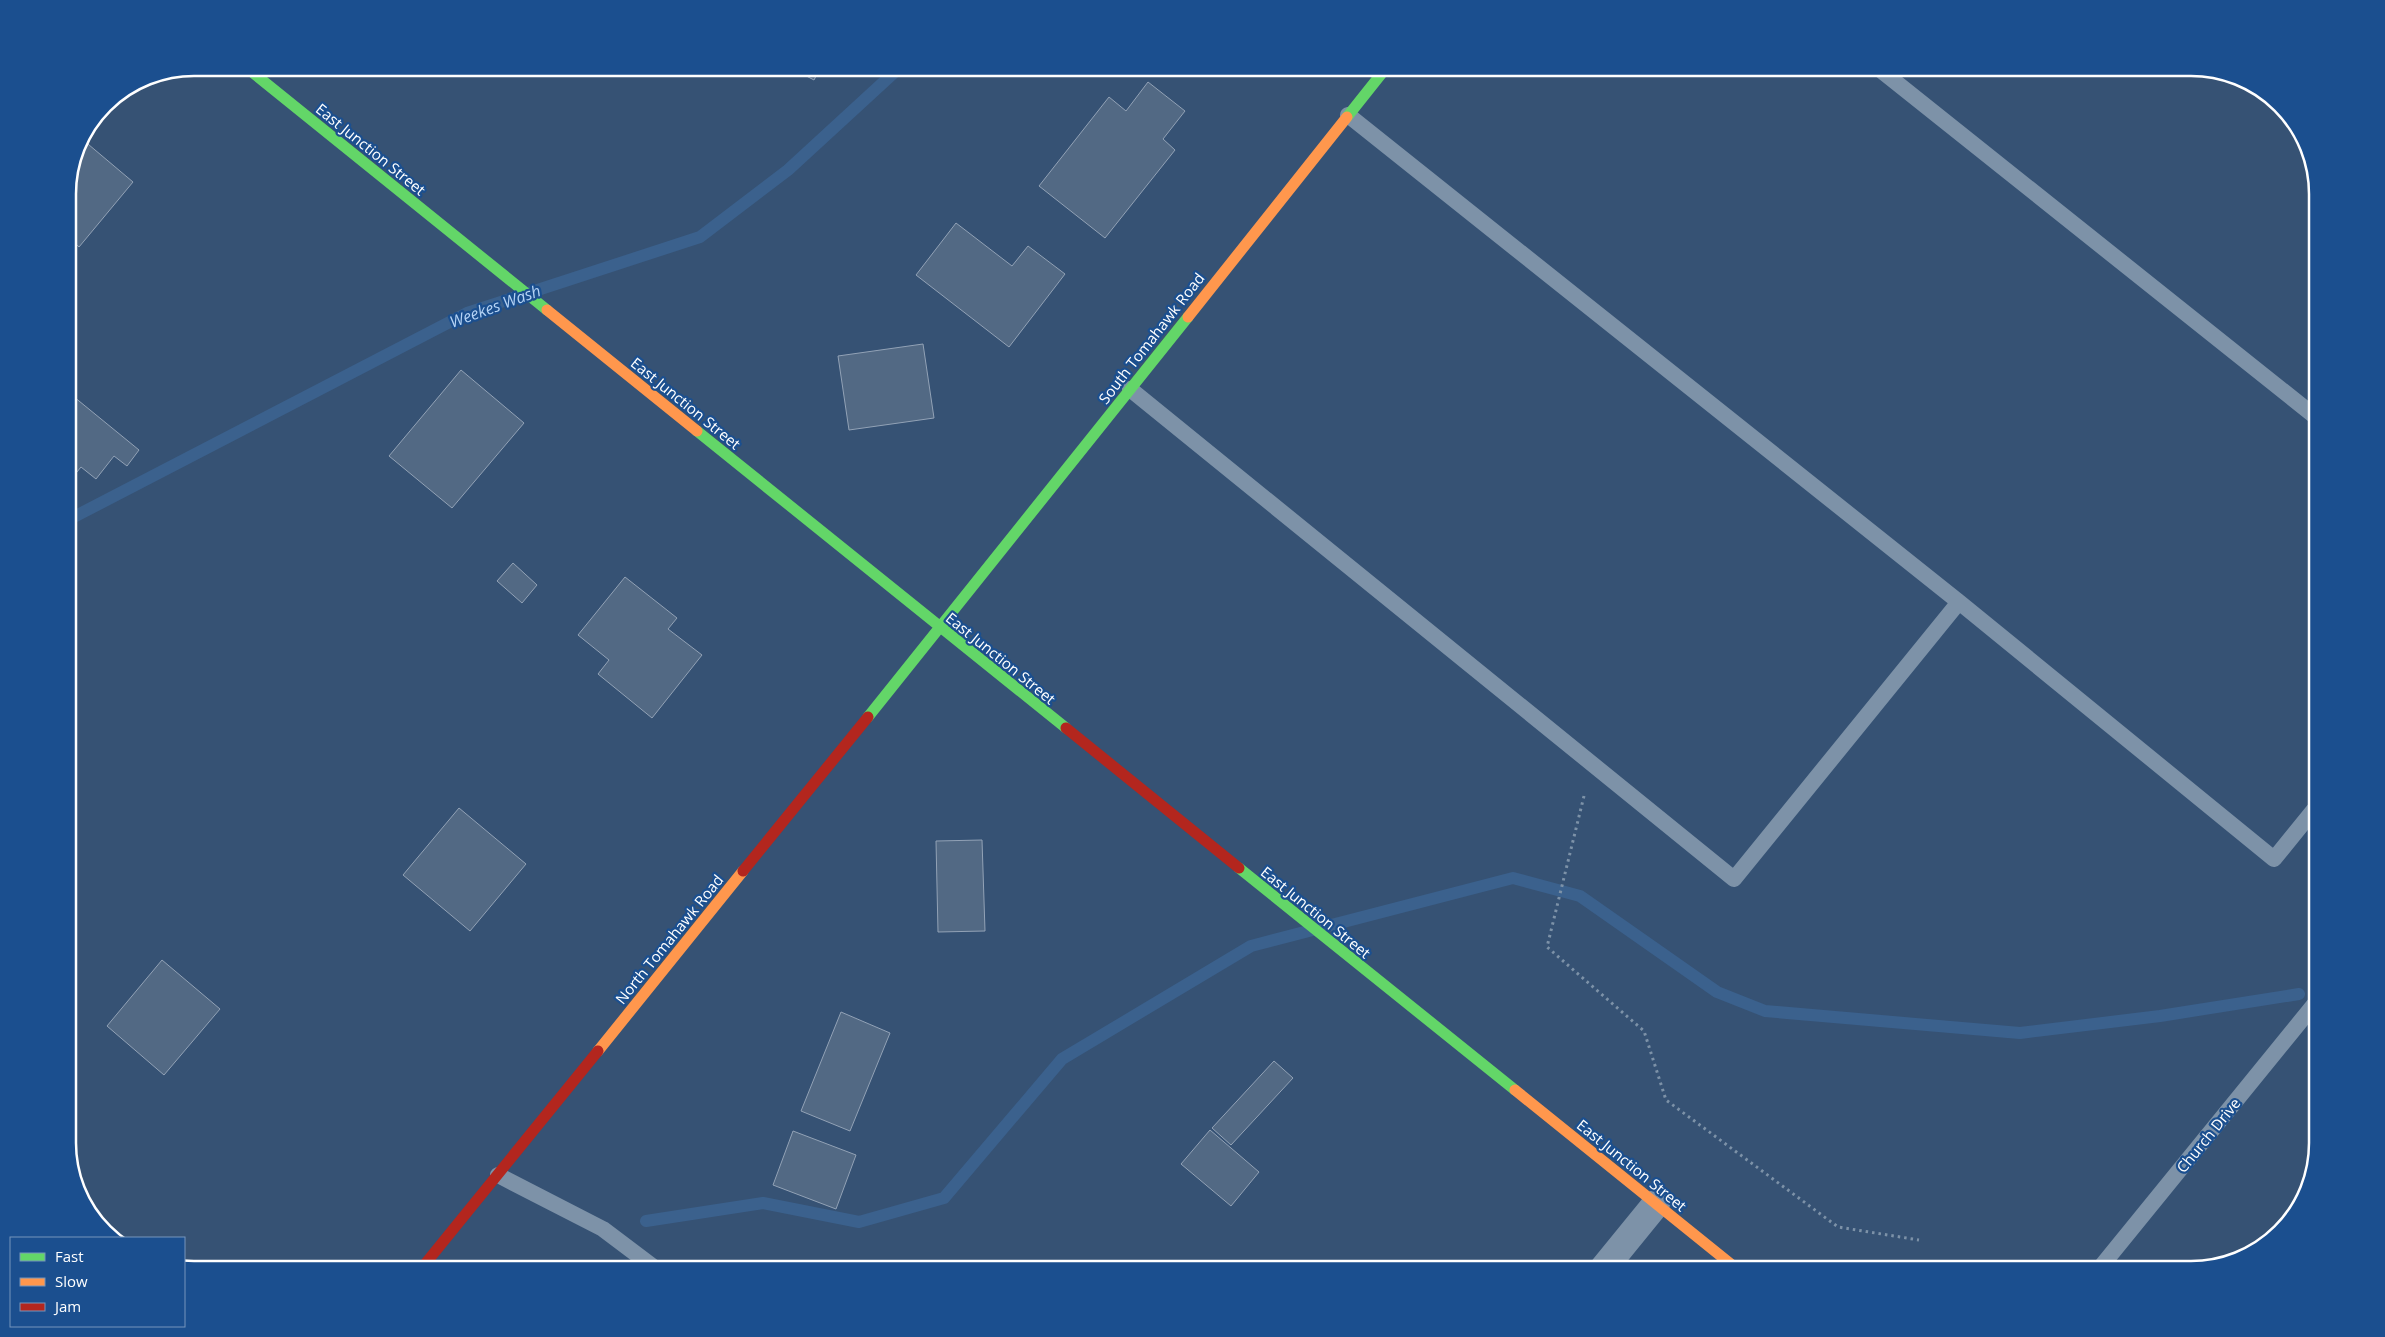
<svg xmlns="http://www.w3.org/2000/svg" width="2385" height="1337" font-family="'Open Sans',sans-serif">
<rect width="100%" height="100%" fill="#365274"/>
<g fill="none" stroke-linecap="round" stroke-linejoin="round">
<path stroke="#3b618d" stroke-width="12" d="M68,520L467,313L700,237L788,170L899,68
M646,1221L763,1203L859,1222L944,1198L1062,1059L1251,946L1513,878L1580,896L1717,992L1765,1011L2020,1033L2160,1016L2299,994"/>
</g>
<path fill="#526984" stroke="#92a2b6" d="M791,68H820L814,80Z
M1148,82L1185,111L1163,139L1175,150L1105,238L1039,186L1109,97L1126,111Z
M82,139L133,182L79,247L68,237V187L77,146Z
M956,223L1012,266L1028,246L1065,274L1009,347L916,275Z
M923,344L934,418L849,430L838,356Z
M461,370L524,423L452,508L389,456Z
M68,392L139,450L127,466L114,456L96,479L81,467L68,483Z
M513,563L537,585L522,603L497,581Z
M625,577L677,618L668,629L702,655L652,718L598,674L609,660L578,635Z
M459,808L526,864L470,931L403,875Z
M982,840L985,931L938,932L936,841Z
M162,960L220,1009L164,1075L107,1026Z
M841,1012L890,1033L850,1131L801,1111Z
M1274,1061L1293,1078L1231,1145L1212,1128Z
M1210,1130L1259,1172L1231,1206L1181,1164Z
M793,1131L856,1155L836,1209L773,1185Z"/>
<g fill="none" stroke-linecap="round" stroke-linejoin="round">
<path stroke="#7d92a8" stroke-width="3" stroke-dasharray="2.5 4" stroke-linecap="butt" d="M1584,796L1547,947L1644,1031L1666,1100L1838,1227L1919,1240"/>
<path stroke="#7d92a8" stroke-width="16" d="M1878,68L2317,418
M1348,115L1959,602L2274,859L2317,806
M1130,389L1734,879L1959,602
M498,1175L603,1229L656,1269
M2099,1269L2317,1001"/>
<path stroke="#7d92a8" stroke-width="28" d="M1603,1269L1656,1204"/>
<path stroke="#63d668" stroke-width="11" d="M247,68L547,310
M1347,117L1386,68
M697,431L1066,728
M868,717L1188,317
M1239,868L1515,1090"/>
<path stroke="#ff974d" stroke-width="11" d="M547,310L697,431
M1188,317L1347,117
M598,1051L743,871
M1515,1090L1737,1269"/>
<path stroke="#b3261e" stroke-width="11" d="M1066,728L1239,868
M743,871L868,717
M421,1269L598,1051"/>
</g>
<g text-anchor="middle" dominant-baseline="central" stroke-width="4.5" stroke-linejoin="round" paint-order="stroke">
<g font-size="15" fill="#fff" stroke="#1b4f8f">
<text transform="translate(371 149) rotate(39)">East Junction Street</text>
<text transform="translate(1151 338) rotate(-52)">South Tomahawk Road</text>
<text transform="translate(686 403) rotate(39)">East Junction Street</text>
<text transform="translate(1001 658) rotate(39)">East Junction Street</text>
<text transform="translate(1316 912) rotate(39)">East Junction Street</text>
<text transform="translate(669 939) rotate(-51)">North Tomahawk Road</text>
<text transform="translate(2208 1135) rotate(-51)">Church Drive</text>
<text transform="translate(1632 1165) rotate(39)">East Junction Street</text>
</g>
<g font-size="16" font-style="italic" fill="#b5d3f5" stroke="#1b4f8f">
<text transform="translate(495 306) rotate(-20)">Weekes Wash</text>
</g>
</g>
<path d="M0 0H2385V1337H0ZM194 76H2191A118 118 0 0 1 2309 194V1143A118 118 0 0 1 2191 1261H194A118 118 0 0 1 76 1143V194A118 118 0 0 1 194 76Z" fill="#1b4f8f" fill-rule="evenodd"/>
<path fill="none" stroke="#fff" stroke-width="2.5" d="M194 76H2191A118 118 0 0 1 2309 194V1143A118 118 0 0 1 2191 1261H194A118 118 0 0 1 76 1143V194A118 118 0 0 1 194 76Z"/>
<rect x="10" y="1237" width="175" height="90" fill="#1b4f8f" stroke="#7695bc"/>
<rect x="20" y="1253" width="25" height="8" fill="#63d668" stroke="#7695bc"/>
<text x="55" y="1262" font-size="15" fill="#ffffff">Fast</text>
<rect x="20" y="1278" width="25" height="8" fill="#ff974d" stroke="#7695bc"/>
<text x="55" y="1287" font-size="15" fill="#ffffff">Slow</text>
<rect x="20" y="1303" width="25" height="8" fill="#b3261e" stroke="#7695bc"/>
<text x="55" y="1312" font-size="15" fill="#ffffff">Jam</text>
</svg>
